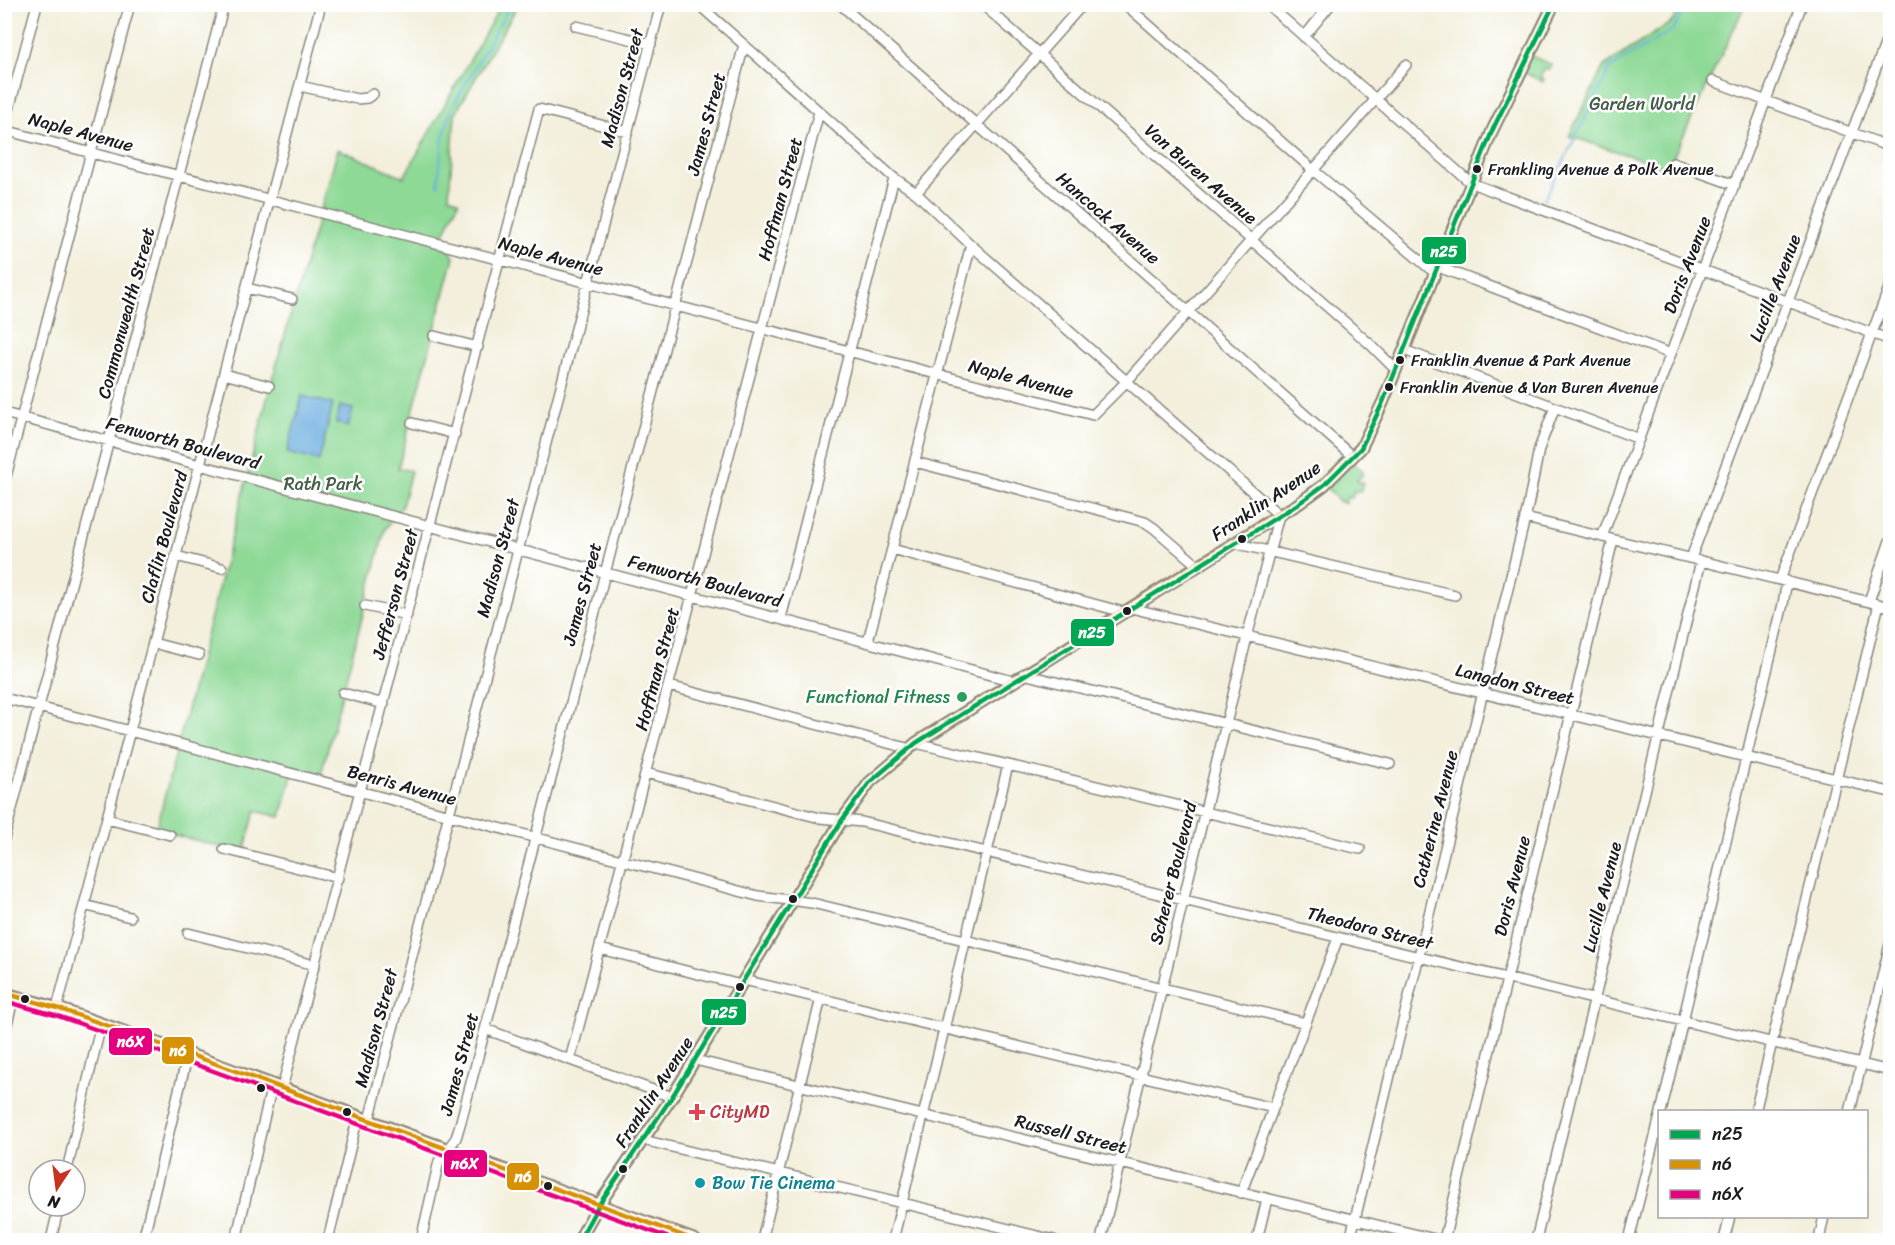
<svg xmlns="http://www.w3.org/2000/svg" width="1895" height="1245" font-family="Sriracha,sans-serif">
<rect width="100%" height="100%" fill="#fff"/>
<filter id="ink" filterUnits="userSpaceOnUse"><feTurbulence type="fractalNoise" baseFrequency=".0167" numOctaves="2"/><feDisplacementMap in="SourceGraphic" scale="12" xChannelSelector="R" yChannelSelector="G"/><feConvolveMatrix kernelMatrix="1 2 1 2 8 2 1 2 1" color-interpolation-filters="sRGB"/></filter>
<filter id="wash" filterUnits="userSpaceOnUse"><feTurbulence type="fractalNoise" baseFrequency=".008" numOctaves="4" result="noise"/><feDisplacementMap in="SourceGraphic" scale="24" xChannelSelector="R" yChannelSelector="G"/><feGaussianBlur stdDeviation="1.35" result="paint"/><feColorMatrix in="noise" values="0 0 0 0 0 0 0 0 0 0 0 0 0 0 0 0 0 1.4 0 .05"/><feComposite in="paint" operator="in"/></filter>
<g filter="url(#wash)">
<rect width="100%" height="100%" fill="#f3efdc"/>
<path fill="#8ed996" stroke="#557a59" stroke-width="1.5" d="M501,5H518L455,114L449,196L459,201L442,238L454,257L398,468L411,471L402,506L385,529L321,775L294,768L281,817L255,811L244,853L156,830L272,380L338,149L404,177Z
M1681,5H1745L1668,168L1569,136L1604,66L1672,22Z
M1529,55L1552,65L1549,70L1545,68L1540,77L1544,79L1543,82L1521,71Z
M1350,460L1363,471L1362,476L1357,480L1358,482H1363L1360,492L1354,491L1352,498L1347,497L1345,503L1339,501L1324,485Z"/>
<path fill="#6baddf" stroke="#44647e" stroke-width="1.5" d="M302,396L333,404L319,461L287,453Z
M340,406L353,409L348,427L336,423Z"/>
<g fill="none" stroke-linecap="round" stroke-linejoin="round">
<path stroke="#6baddf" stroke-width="2" d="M438,185L443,137L452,108L511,4
M1544,200L1610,68L1674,29L1686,4"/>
</g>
</g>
<g filter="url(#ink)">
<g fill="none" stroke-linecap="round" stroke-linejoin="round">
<g stroke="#88867c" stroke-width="12">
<path id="minor" d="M698,4L894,178L916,193L971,245L1279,515L1247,637L1101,1240
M840,4L1353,457
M982,4L1371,345L1396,370
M1125,4L1313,170L1435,273
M1267,4L1471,183L1890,340
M576,26L651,44
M1304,37L1331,4
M1713,81L1890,147
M300,86L357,99L367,98L373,94
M4,128L37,4
M4,130L1093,415L1127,381L1406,65
M1673,163L1735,185
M916,193L1083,4
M1438,267L1671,354
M247,288L292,299
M434,336L478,347
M1404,350L1639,439
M224,374L269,386
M4,413L1013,681
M412,423L455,434
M915,462L1145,522L1154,528L1198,566
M4,484L130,4
M1525,518L1890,607
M1602,537L1802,4
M1234,543L1455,595
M892,549L1123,612
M176,556L222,568
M1691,558L1890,31
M1780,580L1890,285
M1869,601L1890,541
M365,606L407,615
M1131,608L1890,792
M781,618L894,178
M868,641L971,245
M153,643L199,655
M1023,674L1390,764
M669,686L907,748
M343,693L384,704
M4,698L758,896L812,903L1306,1023
M916,743L1360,849
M646,773L820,818L862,822L1890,1071
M107,819L170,835
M4,839L224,4
M224,849L338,878
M84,905L130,917
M188,933L315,965
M600,949L741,985
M744,980L1273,1108
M57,1008L321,4
M485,1029L672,1097
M4,1036L14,996
M570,1060L819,112
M695,1060L1439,1240
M282,1088L539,109L628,132
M1661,1112L1783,604L1787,581
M1755,1112L1879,604
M1850,1112L1890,944
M369,1120L661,4
M643,1140L1054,1240
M67,1170L101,1024
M1241,1193L1338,938
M51,1240L59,1206
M143,1240L188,1053
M236,1240L272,1085
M328,1240L358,1116
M421,1240L439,1161L456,1138L461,1121L744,45
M762,1240L821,998
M893,1240L1008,765
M1257,1240L1267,1199
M1350,1240L1528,506L1539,449L1555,407
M1444,1240L1613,540
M1536,1240L1701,561
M1629,1240L1660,1116
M1724,1240L1730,1216
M1819,1240L1824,1216"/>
</g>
<g stroke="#88867c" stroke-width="14">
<path id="major" d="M4,993L57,1008L211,1062L695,1240
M579,1240L598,1206L672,1097L842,820L870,782L916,743L1279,515L1298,504L1324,485L1361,448L1383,402L1493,129L1554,4"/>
</g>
<use href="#minor" stroke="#fff" stroke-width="9"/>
<use href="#major" stroke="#f8bd89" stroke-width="10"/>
<g stroke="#fff" stroke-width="9">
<path id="bus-1" d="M579,1240L598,1206L672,1097L842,820L870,782L916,743L1298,504L1324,485L1361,448L1383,402L1493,129L1554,4"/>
</g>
<g stroke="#fff" stroke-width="9">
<path id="bus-2" d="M4,993L57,1008L211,1062L695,1240"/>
</g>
<g stroke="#fff" stroke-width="9">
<path id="bus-3" d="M4,1001L55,1015L208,1069L675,1240"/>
</g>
<use href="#bus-1" stroke="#00a651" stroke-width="4.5"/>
<use href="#bus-2" stroke="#d69104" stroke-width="4.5"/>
<use href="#bus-3" stroke="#e5007d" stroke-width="4.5"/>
</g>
</g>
<g fill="#1c1c1c" stroke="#fff" stroke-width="2">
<circle cx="1477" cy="169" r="5"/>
<circle cx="1400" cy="360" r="5"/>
<circle cx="1389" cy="387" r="5"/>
<circle cx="1242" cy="539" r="5"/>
<circle cx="1127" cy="611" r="5"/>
<circle cx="793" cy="899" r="5"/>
<circle cx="740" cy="987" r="5"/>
<circle cx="25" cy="999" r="5"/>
<circle cx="261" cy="1088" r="5"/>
<circle cx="347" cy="1112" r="5"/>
<circle cx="623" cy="1169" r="5"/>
<circle cx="548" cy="1186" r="5"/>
</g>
<circle fill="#2e9e5b" stroke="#fff" stroke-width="2" cx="962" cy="697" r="6"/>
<path fill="#e0444e" stroke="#fff" stroke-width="2" d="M694 1103h6v6h6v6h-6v6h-6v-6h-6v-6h6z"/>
<circle fill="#0f9aa8" stroke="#fff" stroke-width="2" cx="700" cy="1183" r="6"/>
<g text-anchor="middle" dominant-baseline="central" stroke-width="5" stroke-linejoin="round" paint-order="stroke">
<g font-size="16" fill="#1c1c1c" stroke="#fff" text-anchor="start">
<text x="1488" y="169">Frankling Avenue &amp; Polk Avenue</text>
<text x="1411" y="360">Franklin Avenue &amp; Park Avenue</text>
<text x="1400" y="387">Franklin Avenue &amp; Van Buren Avenue</text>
</g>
<g font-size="18" fill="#1c1c1c" stroke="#fff">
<text transform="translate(622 88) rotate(-75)">Madison Street</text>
<text transform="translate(706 124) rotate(-75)">James Street</text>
<text transform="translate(81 132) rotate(15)">Naple Avenue</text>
<text transform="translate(1201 174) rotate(41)">Van Buren Avenue</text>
<text transform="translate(780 199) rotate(-75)">Hoffman Street</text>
<text transform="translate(1108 218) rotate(41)">Hancock Avenue</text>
<text transform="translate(551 256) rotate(15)">Naple Avenue</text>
<text transform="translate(1687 265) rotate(-69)">Doris Avenue</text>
<text transform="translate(1775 288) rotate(-69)">Lucille Avenue</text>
<text transform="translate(126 313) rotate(-75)">Commonwealth Street</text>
<text transform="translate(1021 379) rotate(15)">Naple Avenue</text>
<text transform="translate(183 443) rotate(15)">Fenworth Boulevard</text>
<text transform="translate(1266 501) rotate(-34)">Franklin Avenue</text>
<text transform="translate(164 537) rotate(-75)">Claflin Boulevard</text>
<text transform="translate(498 558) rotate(-75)">Madison Street</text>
<text transform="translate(705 581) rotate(15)">Fenworth Boulevard</text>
<text transform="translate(395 594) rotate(-75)">Jefferson Street</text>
<text transform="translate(582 594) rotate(-75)">James Street</text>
<text transform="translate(657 669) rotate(-75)">Hoffman Street</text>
<text transform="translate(1515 684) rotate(14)">Langdon Street</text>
<text transform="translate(402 785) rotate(15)">Benris Avenue</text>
<text transform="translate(1435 819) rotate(-76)">Catherine Avenue</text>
<text transform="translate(1173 873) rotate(-76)">Scherer Boulevard</text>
<text transform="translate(1512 886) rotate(-76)">Doris Avenue</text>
<text transform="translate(1602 897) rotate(-76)">Lucille Avenue</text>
<text transform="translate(1370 928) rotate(14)">Theodora Street</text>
<text transform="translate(376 1028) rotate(-75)">Madison Street</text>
<text transform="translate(459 1064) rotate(-75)">James Street</text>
<text transform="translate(654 1092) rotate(-57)">Franklin Avenue</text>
<text transform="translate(1071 1134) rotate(14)">Russell Street</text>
</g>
<g font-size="18" fill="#445e47" stroke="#fff">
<text x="1642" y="104">Garden World</text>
<text x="323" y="484">Rath Park</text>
</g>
<g font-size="18" fill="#27864d" stroke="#fff" text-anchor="end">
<text x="950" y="697">Functional Fitness</text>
</g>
<g font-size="18" fill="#be3a42" stroke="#fff" text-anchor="start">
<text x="710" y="1112">CityMD</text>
</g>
<g font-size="18" fill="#0d838f" stroke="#fff" text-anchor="start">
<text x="712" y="1183">Bow Tie Cinema</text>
</g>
</g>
<g stroke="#fff" stroke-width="2">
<rect x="1421" y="236" width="46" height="29" rx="6" fill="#00a651"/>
<rect x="1070" y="618" width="45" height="29" rx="6" fill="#00a651"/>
<rect x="701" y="998" width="46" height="28" rx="6" fill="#00a651"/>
<rect x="108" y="1027" width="45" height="29" rx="6" fill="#e5007d"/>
<rect x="161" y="1036" width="34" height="29" rx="6" fill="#d69104"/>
<rect x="443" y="1149" width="45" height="29" rx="6" fill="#e5007d"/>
<rect x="506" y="1162" width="34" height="29" rx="6" fill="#d69104"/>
</g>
<g font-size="16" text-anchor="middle" font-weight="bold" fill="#fff">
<text x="1444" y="257">n25</text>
<text x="1092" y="638">n25</text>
<text x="724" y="1018">n25</text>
<text x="131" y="1047">n6X</text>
<text x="178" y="1056">n6</text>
<text x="465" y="1169">n6X</text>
<text x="523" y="1182">n6</text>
</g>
<rect width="1895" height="1245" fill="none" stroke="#fff" stroke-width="24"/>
<rect x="1658" y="1110" width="210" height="108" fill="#ffffff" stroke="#a4a4a4" stroke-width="1.5"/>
<rect x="1670" y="1130" width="30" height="9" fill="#00a651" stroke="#a4a4a4" stroke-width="1.5"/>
<text x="1712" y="1140" font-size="18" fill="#1c1c1c">n25</text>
<rect x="1670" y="1160" width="30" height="9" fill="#d69104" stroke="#a4a4a4" stroke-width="1.5"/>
<text x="1712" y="1170" font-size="18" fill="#1c1c1c">n6</text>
<rect x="1670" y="1190" width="30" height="9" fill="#e5007d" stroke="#a4a4a4" stroke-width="1.5"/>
<text x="1712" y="1200" font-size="18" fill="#1c1c1c">n6X</text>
<g transform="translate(57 1188) rotate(193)"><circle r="28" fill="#ffffff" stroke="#a4a4a4" stroke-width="1.5"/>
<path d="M0-4.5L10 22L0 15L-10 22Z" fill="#c8321e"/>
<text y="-9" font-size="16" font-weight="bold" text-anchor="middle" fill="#1c1c1c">N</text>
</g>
</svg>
